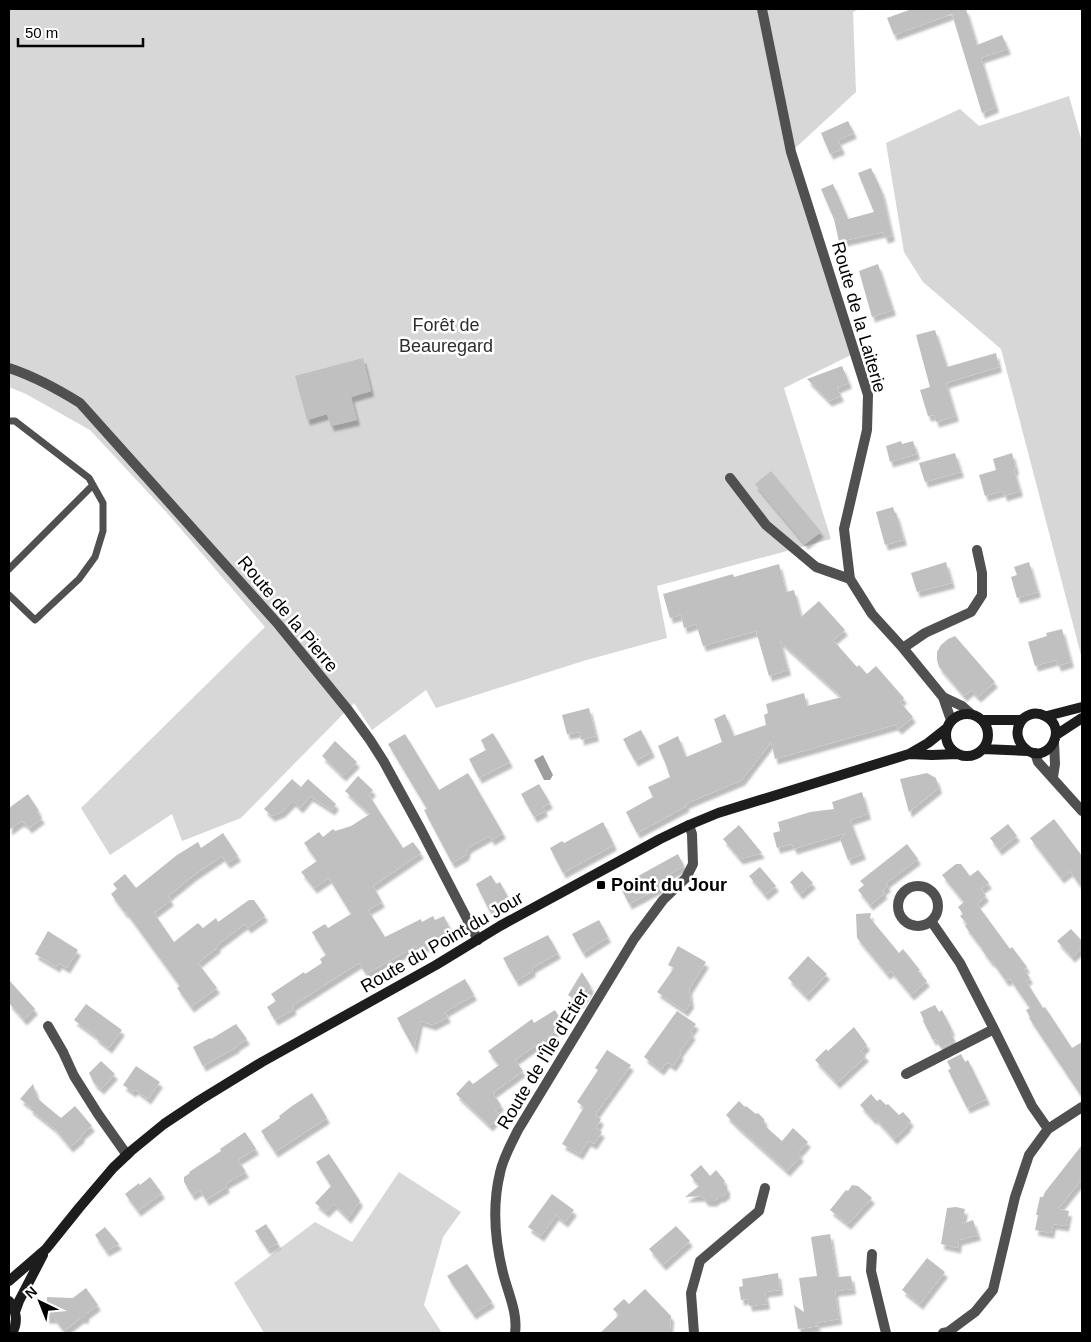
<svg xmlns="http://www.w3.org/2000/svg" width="1091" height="1342" font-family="Arial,sans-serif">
<defs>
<filter id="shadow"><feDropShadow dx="3" dy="5.5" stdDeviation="1" flood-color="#0004"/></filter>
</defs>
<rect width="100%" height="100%" fill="#fff"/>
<path fill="#d7d7d7" d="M9,9H859L853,12L856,92L791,152L855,353L784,388L831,539L657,586L667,638L583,661L436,708L426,690L372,730L354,703L241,818L182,841L172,814L110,855L81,808L265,627L168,514L90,430L26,394L9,387Z
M1069,96L1082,142V659L1001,349L923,282L904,252L886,143L960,109L979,126Z
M399,1172L461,1212L443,1237L424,1305L442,1333H264L234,1283L315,1222L352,1242Z"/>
<path fill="#9e9e9e" d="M543,755L553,775L550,780H544L534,760Z"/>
<path fill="#c0c0c0" filter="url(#shadow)" d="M912,9H966L977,45L1002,35L1008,49L981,58L996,107L982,113L952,14L894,35L887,18Z
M848,121L854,133L838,140L842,149L830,154L821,133Z
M871,168L882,192L892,236L885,238L883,232L839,242L834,219L821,189L833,184L848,219L874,212L858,173Z
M878,264L893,310L872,317L859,271Z
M935,330L947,367L996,353L999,367L946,383L956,416L936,422L934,415L928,416L920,390L930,387L916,335Z
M363,358L371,391L351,397L357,420L331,426L327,414L307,420L295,376Z
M842,366L849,383L837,388L841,396L829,401L807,379Z
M901,441L902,444L913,441L917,454L890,462L886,446Z
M955,453L961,472L925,482L919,463Z
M1012,453L1016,469L1014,470L1020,491L1004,496L1003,491L985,496L979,475L996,470L993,459Z
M771,471L821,532L805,544L755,484Z
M893,507L895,513H896L904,540L885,545L876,512Z
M946,562L952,583L917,592L911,573Z
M1029,562L1038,592L1017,598L1011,577L1017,575L1014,567Z
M779,564L786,592L794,590L801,617L819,601L845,630L833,640L857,667L859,665L867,674L876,666L904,698L900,702L913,717L899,729L895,725L775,759L771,742L742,780L685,804L687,806L637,833L626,812L653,797L648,787L670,777L666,765L658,746L678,736L686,757L722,742L714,719L725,714L734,736L766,725L764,715L768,713L766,704L804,693L807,706L842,697L780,641L788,670L769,676L756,631L703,646L696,624L684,628L681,615L670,618L663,594L733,574L734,577Z
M1062,629L1071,662L1058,666L1056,660L1035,666L1028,642L1047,636L1046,633Z
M955,636L995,682L978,697L971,690L964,696L939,667L937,660V652L941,645L948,639Z
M589,708L596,736L581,740L580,732L567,734L562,715Z
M641,730L652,752L635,761L623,739Z
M493,733L510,762L479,778L469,759L486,750L481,740Z
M405,734L439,790L468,773L503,833L492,840L489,836L468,848L466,855L452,863L424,810L427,809L388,744Z
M335,741L357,762L343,776L322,756Z
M927,773L936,778L939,788L909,812L900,779Z
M358,776L373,790L369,795L403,848L413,842L421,853L373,886L382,902L368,910L385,937L421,919L422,922L433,916L435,920L444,916L452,933L418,950L416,946L366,974L359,963L292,1006L294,1009L275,1020L267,1007L276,1001L271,994L304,972L305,974L322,963L320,959L326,955L312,932L325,924L328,928L351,914L329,878L314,888L301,872L317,861L304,843L319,832L323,837L333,829L335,831L351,826L370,814L345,791Z
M292,779L301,787L308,779L336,804L332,810L310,796L300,808L293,801L282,812L272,816L264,809Z
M539,784L550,803L543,807L545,811L534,817L521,794Z
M862,792L868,814L850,820L863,854L848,860L840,839L846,833L794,849L792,844L777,848L773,833L780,831L778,822L810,812L834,809L832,802Z
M28,794L39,811L37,812L42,818L29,828L24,822L23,823L21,821L9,830V808Z
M1054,819L1082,856V888L1070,871L1061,878L1030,838Z
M603,822L614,845L563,873L550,848L562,841L564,843Z
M1008,824L1017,836L999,850L990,838Z
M739,825L762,853L740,859L723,839Z
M223,833L238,856L227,863L222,856L194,875L168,896L171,900L154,913L174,942L198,923L203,928L216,918L218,922L249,900H254L265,916L248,928L245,924L217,945L218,947L198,963L217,988L191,1007L177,988L180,986L126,912L125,913L111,894L117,889L113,884L125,874L136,888L177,855L198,842L201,848Z
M907,844L918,859L886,883L888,886L882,891L885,893L870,905L858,890L864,885L860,881Z
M678,854L684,866L666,876L663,886L629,904L620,886Z
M956,864H961L970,876L978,870L989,883L981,889L986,896L977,904L1010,949L1012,947L1027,967L1024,969L1030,978L1026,981L1043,1008L1045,1007L1068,1042L1072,1048L1082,1042V1097L1029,1018L1030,1017L1026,1010L1030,1008L1010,979L1006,981L992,961L991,962L982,950H983L965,926L967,924L960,916L963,914L958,907L964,902L942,875Z
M760,867L776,886L765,895L749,876Z
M802,871L813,883L800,894L790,882Z
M491,875L496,884L500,882L510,901L490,912L476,884Z
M871,913L870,918L899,953L903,949L920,970L918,971L927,981L911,995L891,971L887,974L857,938L856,914Z
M599,920L608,937L583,953L572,934Z
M1071,929L1082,941V948L1072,957L1057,941Z
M48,931L78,950L67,968L59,963L57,967L35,954Z
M548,935L558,953L532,968L533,971L516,981L503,958Z
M678,946L706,962L689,989L691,1003L685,1011L657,992L674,968L668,965Z
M808,956L827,974L806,996L788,978Z
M582,972L591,987L580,1003L568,995Z
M465,979L474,995L445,1012L448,1017L433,1025L420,1021L414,1049L397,1018Z
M9,980L35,1009L24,1020L9,1003Z
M86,1004L122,1030L109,1048L95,1037L96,1036L74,1020Z
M935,1005L939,1012L942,1010L952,1030L950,1032L955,1041L941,1048L936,1039L933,1040L923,1021L924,1020L920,1012Z
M555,1010L564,1025L515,1060L523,1071L493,1093L501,1105L495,1111L500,1115L490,1126L456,1094L469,1080L473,1084L499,1065L488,1051L532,1019L534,1023Z
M677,1011L696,1024L690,1032L693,1034L679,1053L681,1054L673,1066L667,1062L661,1070L644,1057Z
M236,1024L247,1039L236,1046L237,1047L203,1066L193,1047L210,1038L211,1039Z
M854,1027L867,1045L861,1051L866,1056L837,1083L815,1060L826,1049L828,1051Z
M607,1050L631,1065L595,1115L601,1119L596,1128L602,1132L594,1144L588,1141L580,1154L562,1144L584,1107L577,1102L598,1070L595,1068Z
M961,1054L965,1062L968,1060L987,1099L967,1108L948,1070L951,1069L947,1061Z
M101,1061L115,1074L101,1089L94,1083L89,1073Z
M136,1066L160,1082L148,1099L135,1089L133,1092L123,1085Z
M33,1084L38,1099L61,1118L75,1106L92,1126L81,1135L82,1137L70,1147L54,1128L29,1108L31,1107L20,1099Z
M312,1093L327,1118L275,1152L261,1131L280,1118L279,1116L292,1106Z
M871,1094L877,1101L880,1099L886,1105L888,1104L899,1115L903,1112L911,1121L907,1125L908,1126L894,1139L875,1118L873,1119L860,1105Z
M739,1101L745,1107L746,1106L756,1114L758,1113L764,1119L765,1126L782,1141L793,1128L808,1142L798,1153L801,1156L787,1171L738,1127L726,1115Z
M245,1132L256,1149L238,1160L246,1172L225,1184L227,1187L206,1200L200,1190L192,1195L184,1182V1177L190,1173L189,1172L221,1151L220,1149Z
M1082,1145V1179L1058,1209L1069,1211L1066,1226L1053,1224L1051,1233L1035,1230L1038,1215H1036L1040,1197H1043L1045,1192Z
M329,1154L360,1201L348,1218L334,1204L326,1212L315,1203L331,1186L316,1162Z
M701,1165L710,1176L716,1170L725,1181L723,1183L727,1187V1193L722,1197H719L714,1201H706L702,1196L685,1197L699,1186L690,1175Z
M150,1177L162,1193L138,1211L125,1194L139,1183L140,1185Z
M852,1185L858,1186L872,1198L848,1224L830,1210L846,1190L848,1191Z
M552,1194L574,1210L565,1222L556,1215L541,1236L528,1227Z
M956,1207L965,1209L962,1224L973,1220L978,1235L959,1240L958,1248L941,1244L947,1208Z
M266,1224L278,1243L267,1249L255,1231Z
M676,1226L690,1241L663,1265L649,1249Z
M105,1227L119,1244L106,1251L95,1235Z
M830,1234L837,1277L851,1276L853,1289L835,1291L839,1319L815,1323L819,1326L798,1329L794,1305L804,1312L799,1278L817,1276L811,1237Z
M927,1258L945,1272L920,1304L902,1290Z
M467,1264L492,1302L473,1314L447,1276Z
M778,1273L780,1290L765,1292L767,1304L749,1306L748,1299L741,1300L739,1287L743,1286L742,1279Z
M86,1288L98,1305L86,1314V1318H81L64,1331L54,1318H46L47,1297L73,1298Z
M645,1289L671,1316L670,1329L666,1333H600L619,1315L613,1309L624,1299L629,1304Z"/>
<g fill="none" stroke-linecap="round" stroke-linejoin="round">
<path stroke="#505050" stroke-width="7" d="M9,421H15L89,478L103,503V531L95,557L79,579L35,620L9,595
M9,569L93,485"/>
<path stroke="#505050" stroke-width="10" d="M762,9L791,152L868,395L867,430L844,529L850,579L872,614L903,648L943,697L951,720
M730,478L766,525L816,567L850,579
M903,648L925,633L971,612L982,595V573L977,550
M943,697L962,706L971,714
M898 906a20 20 0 1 1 40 0a20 20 0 1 1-40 0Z
M931,921L960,963L994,1029L1032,1106L1048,1129
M48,1026L63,1052L74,1076L98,1114L127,1155
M906,1074L994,1029
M872,1254L871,1271L886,1333
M515,1333C518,1313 508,1293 503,1273C495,1241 492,1206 500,1173C503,1158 511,1144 518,1130L634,939L663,900L686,878L693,864L692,834L689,825
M694,1333L691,1293L700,1261L759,1211L765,1188
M943,1333L948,1332L975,1312L993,1290L1015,1197L1029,1155L1048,1129L1082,1107"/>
<path stroke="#505050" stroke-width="10" d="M9,368C36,377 56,388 80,403L278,624L348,710L370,740L384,762L420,828L478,940
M1035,753L1038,762L1082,811
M1053,777L1055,764L1054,742"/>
<path stroke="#1d1d1d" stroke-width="10" d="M946 735a21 21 0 1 1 42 0a21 21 0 1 1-42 0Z
M1047,716L1082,707
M982,720H1022
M1056,735L1082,718
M983,749L1028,751C1049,763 1069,728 1045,716C1024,705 1005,734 1028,751
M909,754L932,755L958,754
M9,1281L46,1249L79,1208L113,1168L131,1151L164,1124L200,1100L262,1062L436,965L500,926L660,839L689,825L718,813L909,754L928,743L947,728
M9,1301C17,1310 18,1323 12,1333
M15,1312L19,1301L43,1255"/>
</g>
<rect fill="#000" stroke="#fff" stroke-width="2" x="596" y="880" width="10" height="10" rx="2.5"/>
<g text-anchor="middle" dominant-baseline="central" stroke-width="5" stroke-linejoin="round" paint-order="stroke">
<g font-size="18" fill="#000" stroke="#fff">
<text transform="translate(859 317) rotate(74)">Route de la Laiterie</text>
<text transform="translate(288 614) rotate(50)">Route de la Pierre</text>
<text transform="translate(442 942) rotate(-30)">Route du Point du Jour</text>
<text transform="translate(543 1059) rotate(-59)">Route de l'Île d'Etier</text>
</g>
<g font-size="18" fill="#2e2e2e" stroke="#fff">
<text x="446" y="325">Forêt de<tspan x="446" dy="21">Beauregard</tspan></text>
</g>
<g font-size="18" font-weight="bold" fill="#000" stroke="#fff" text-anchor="start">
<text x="611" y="885">Point du Jour</text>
</g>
</g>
<rect width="1091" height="1342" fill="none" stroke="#000000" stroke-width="20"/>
<g transform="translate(40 1302) rotate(317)" stroke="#ffffff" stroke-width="4" paint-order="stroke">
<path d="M0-4L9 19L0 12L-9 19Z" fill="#000000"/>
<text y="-8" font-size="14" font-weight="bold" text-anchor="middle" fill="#000000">N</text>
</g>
<path d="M18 38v8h125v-8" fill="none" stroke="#000000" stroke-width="2.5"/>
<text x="25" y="38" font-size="15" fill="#000000" stroke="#ffffff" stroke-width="4" paint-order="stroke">50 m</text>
</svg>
